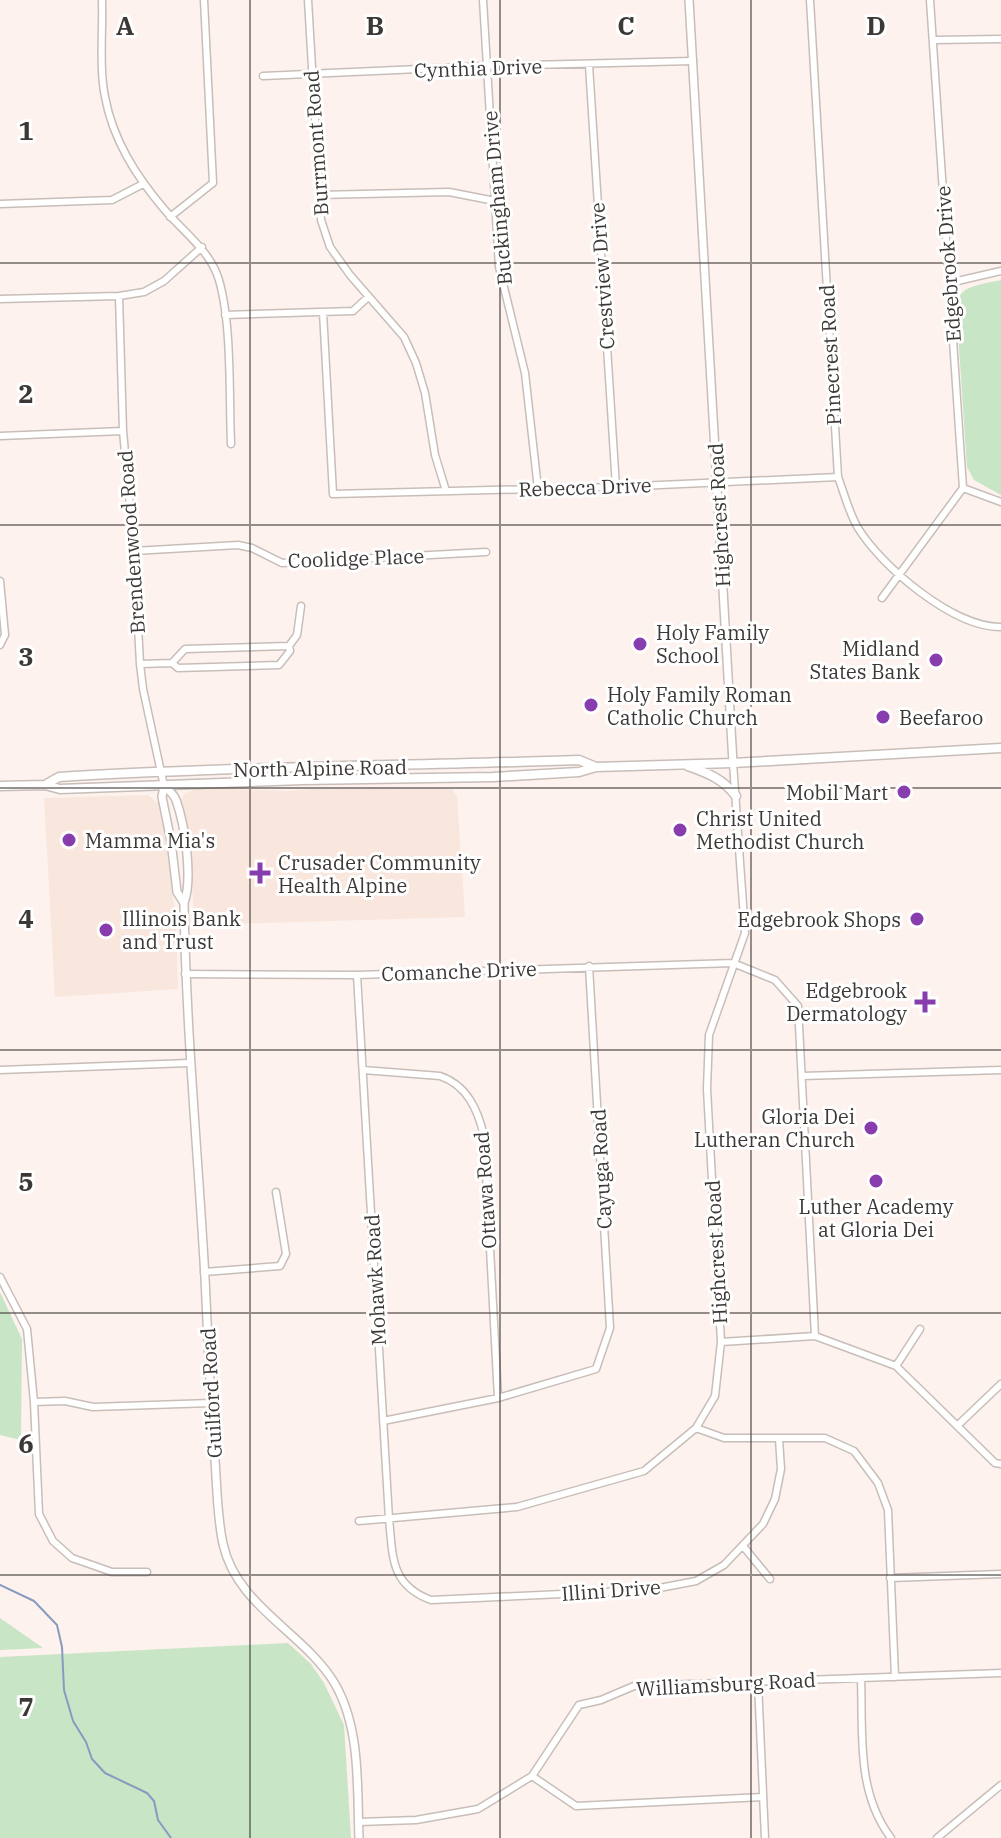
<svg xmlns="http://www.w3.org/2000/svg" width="1001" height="1838" font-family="'IBM Plex Serif',serif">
<rect width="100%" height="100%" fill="#fdf2ed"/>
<path fill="#f9e6dd" d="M200,788L292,791L313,789H452L457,796L465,917L194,925L191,859L181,800L185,793Z
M148,795L160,805L169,840L168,858L176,920L178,989L55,997L44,798Z"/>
<path fill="#c8e5c5" d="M1001,280V495L974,480L967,467L956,303C960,285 985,284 1001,280Z
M0,1292L22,1339L21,1440L0,1435Z
M0,1618L43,1648L0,1650Z
M288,1643L311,1664L324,1683L344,1725L351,1838H0V1657Z"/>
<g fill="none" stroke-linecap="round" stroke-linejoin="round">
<path stroke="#879bc1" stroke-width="2" d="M0,1585L34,1601L57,1625L62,1647L64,1690L73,1721L86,1742L92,1759L105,1773L147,1793L154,1801L158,1820L171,1838"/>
<g stroke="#c8beb9" stroke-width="9">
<path id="minor" d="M102,0C103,31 99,67 105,97C113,140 136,176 164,209C183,232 210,250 219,280C232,325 229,396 231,444
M308,0L321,220L330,247L350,275L404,337L416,363L425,393L435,455L446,491
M483,0L499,267L525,373L538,489
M810,0L838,477C844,493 849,513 858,528C882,567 954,628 1001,627
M930,0L963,488
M934,40L1001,39
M589,65L616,487
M263,76L486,66L693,61
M319,195L449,192L495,201
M0,204L112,200L143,184
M170,217L213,183L204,0
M949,283L1001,271
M119,296L123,431L134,551L140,664L143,689L164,786
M0,299L119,296L144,292L164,281L202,247
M323,312L333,494L616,487L838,477
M225,315L353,311L368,297
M0,436L123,431
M963,488L1001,502
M134,551L238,545L252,548L282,563L486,552
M0,581L5,635L0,645
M882,598L963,488
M289,646L297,635L301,606
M140,664L172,663L178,668L279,665L290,651L289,646L185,649L172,663
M185,974L357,975L733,963L775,980L798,1006L815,1336
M357,975L389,1519C393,1556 390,1585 431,1600L649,1590L696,1581L724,1565L763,1524L775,1499L781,1469L779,1439
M0,1070L189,1063
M363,1070L440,1076C467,1085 478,1110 484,1136L498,1398
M802,1076L1001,1070
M204,1272L280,1266L286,1254L276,1192
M0,1277L27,1329L34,1402L39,1514L53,1541L72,1558L112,1572H147
M721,1342L815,1336L896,1366L995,1463L1001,1464
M896,1366L920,1329
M34,1402L65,1401L93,1407L211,1403
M383,1421L498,1398L596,1369L610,1328L589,966
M958,1425L1001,1384
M696,1428L724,1438H825L854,1451L878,1483L888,1510L895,1677
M359,1521L517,1507L644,1471L696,1428L715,1396L721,1342L707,1089L709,1035L745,933L733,763
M743,1546L770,1579
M890,1578L1001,1574
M861,1678C863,1733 856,1792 891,1838
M758,1683L765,1838
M532,1776L576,1806L763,1797
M359,1822L416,1820L478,1809L532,1776L579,1705L601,1700L634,1686L1001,1673
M937,1838L1001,1785"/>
</g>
<g stroke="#c8beb9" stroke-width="10">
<path id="tertiary" d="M689,0L733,763
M164,786C169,791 174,794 176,800C185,825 193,879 184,903C186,1029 198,1153 205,1278C208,1339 210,1399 215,1460C217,1487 217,1516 223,1544C237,1607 304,1632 335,1684C361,1729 357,1788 359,1838
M164,786L162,797L171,841L177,892L184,903"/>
</g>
<g stroke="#c8beb9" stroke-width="11">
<path id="secondary" d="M688,766C708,773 723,779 736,796
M45,785L59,777L74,776C242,766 410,766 579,760L596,767
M0,786L45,785L60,789L302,780L493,777L579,772L596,767L733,763L1001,748"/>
</g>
<use href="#minor" stroke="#fff" stroke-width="6"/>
<use href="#tertiary" stroke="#fff" stroke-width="7"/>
<use href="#secondary" stroke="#fff" stroke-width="8"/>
</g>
<path fill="none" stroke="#3c3836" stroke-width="2" stroke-opacity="0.55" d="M250,0V1838M500,0V1838M751,0V1838M0,263H1001M0,525H1001M0,788H1001M0,1050H1001M0,1313H1001M0,1575H1001"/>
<g fill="#883daf" stroke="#fff" stroke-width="3">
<circle cx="640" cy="644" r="8"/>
<circle cx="936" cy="660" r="8"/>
<circle cx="591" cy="705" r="8"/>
<circle cx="883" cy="717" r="8"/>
<circle cx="904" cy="792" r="8"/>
<circle cx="680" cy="830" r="8"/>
<circle cx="69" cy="840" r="8"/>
<path d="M256 861h8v8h8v8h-8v8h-8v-8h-8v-8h8z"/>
<circle cx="917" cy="919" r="8"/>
<circle cx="106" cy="930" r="8"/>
<path d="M921 990h8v8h8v8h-8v8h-8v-8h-8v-8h8z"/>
<circle cx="871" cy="1128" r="8"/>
<circle cx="876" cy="1181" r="8"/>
</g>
<g text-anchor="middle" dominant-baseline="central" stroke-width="6" stroke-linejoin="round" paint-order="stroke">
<g font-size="20" fill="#3c3836" stroke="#fff">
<text transform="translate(478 68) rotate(-2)">Cynthia Drive</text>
<text transform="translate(316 143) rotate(-94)">Burrmont Road</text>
<text transform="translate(497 198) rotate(-95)">Buckingham Drive</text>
<text transform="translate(948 264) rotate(-94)">Edgebrook Drive</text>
<text transform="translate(602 276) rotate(-94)">Crestview Drive</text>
<text transform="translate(830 355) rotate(-93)">Pinecrest Road</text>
<text transform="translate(585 487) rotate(-2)">Rebecca Drive</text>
<text transform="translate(719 515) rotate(-93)">Highcrest Road</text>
<text transform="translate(131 542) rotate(-94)">Brendenwood Road</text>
<text transform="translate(356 558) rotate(-2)">Coolidge Place</text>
<text transform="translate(320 768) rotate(-1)">North Alpine Road</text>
<text transform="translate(459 971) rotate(-2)">Comanche Drive</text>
<text transform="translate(601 1169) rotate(-93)">Cayuga Road</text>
<text transform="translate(485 1190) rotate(-94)">Ottawa Road</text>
<text transform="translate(716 1252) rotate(-93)">Highcrest Road</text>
<text transform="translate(375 1280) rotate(-93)">Mohawk Road</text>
<text transform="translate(211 1393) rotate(-93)">Guilford Road</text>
<text transform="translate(611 1590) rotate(-4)">Illini Drive</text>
<text transform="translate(726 1684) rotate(-3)">Williamsburg Road</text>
</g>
<g font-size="20" fill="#3c3836" stroke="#fff" text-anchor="start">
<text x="656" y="632">Holy Family<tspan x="656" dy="23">School</tspan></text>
<text x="920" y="648" text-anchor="end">Midland<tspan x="920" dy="23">States Bank</tspan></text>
<text x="607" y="694">Holy Family Roman<tspan x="607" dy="23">Catholic Church</tspan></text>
<text x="899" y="717">Beefaroo</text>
<text x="888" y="792" text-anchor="end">Mobil Mart</text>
<text x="696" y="818">Christ United<tspan x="696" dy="23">Methodist Church</tspan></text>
<text x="85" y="840">Mamma Mia's</text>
<text x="278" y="862">Crusader Community<tspan x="278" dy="23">Health Alpine</tspan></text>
<text x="122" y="918">Illinois Bank<tspan x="122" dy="23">and Trust</tspan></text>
<text x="901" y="919" text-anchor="end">Edgebrook Shops</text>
<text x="907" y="990" text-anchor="end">Edgebrook<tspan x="907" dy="23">Dermatology</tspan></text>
<text x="855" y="1116" text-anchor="end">Gloria Dei<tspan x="855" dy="23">Lutheran Church</tspan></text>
<text x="876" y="1206" text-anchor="middle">Luther Academy<tspan x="876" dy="23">at Gloria Dei</tspan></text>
</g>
</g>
<g font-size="26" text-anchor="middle" font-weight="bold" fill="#3c3836" stroke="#fff" stroke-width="6" stroke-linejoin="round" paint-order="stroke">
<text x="125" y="35">A</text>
<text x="375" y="35">B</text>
<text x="626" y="35">C</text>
<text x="876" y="35">D</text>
<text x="26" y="140">1</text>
<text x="26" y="403">2</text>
<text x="26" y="666">3</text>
<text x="26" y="928">4</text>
<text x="26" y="1191">5</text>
<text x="26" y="1453">6</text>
<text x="26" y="1716">7</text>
</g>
</svg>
